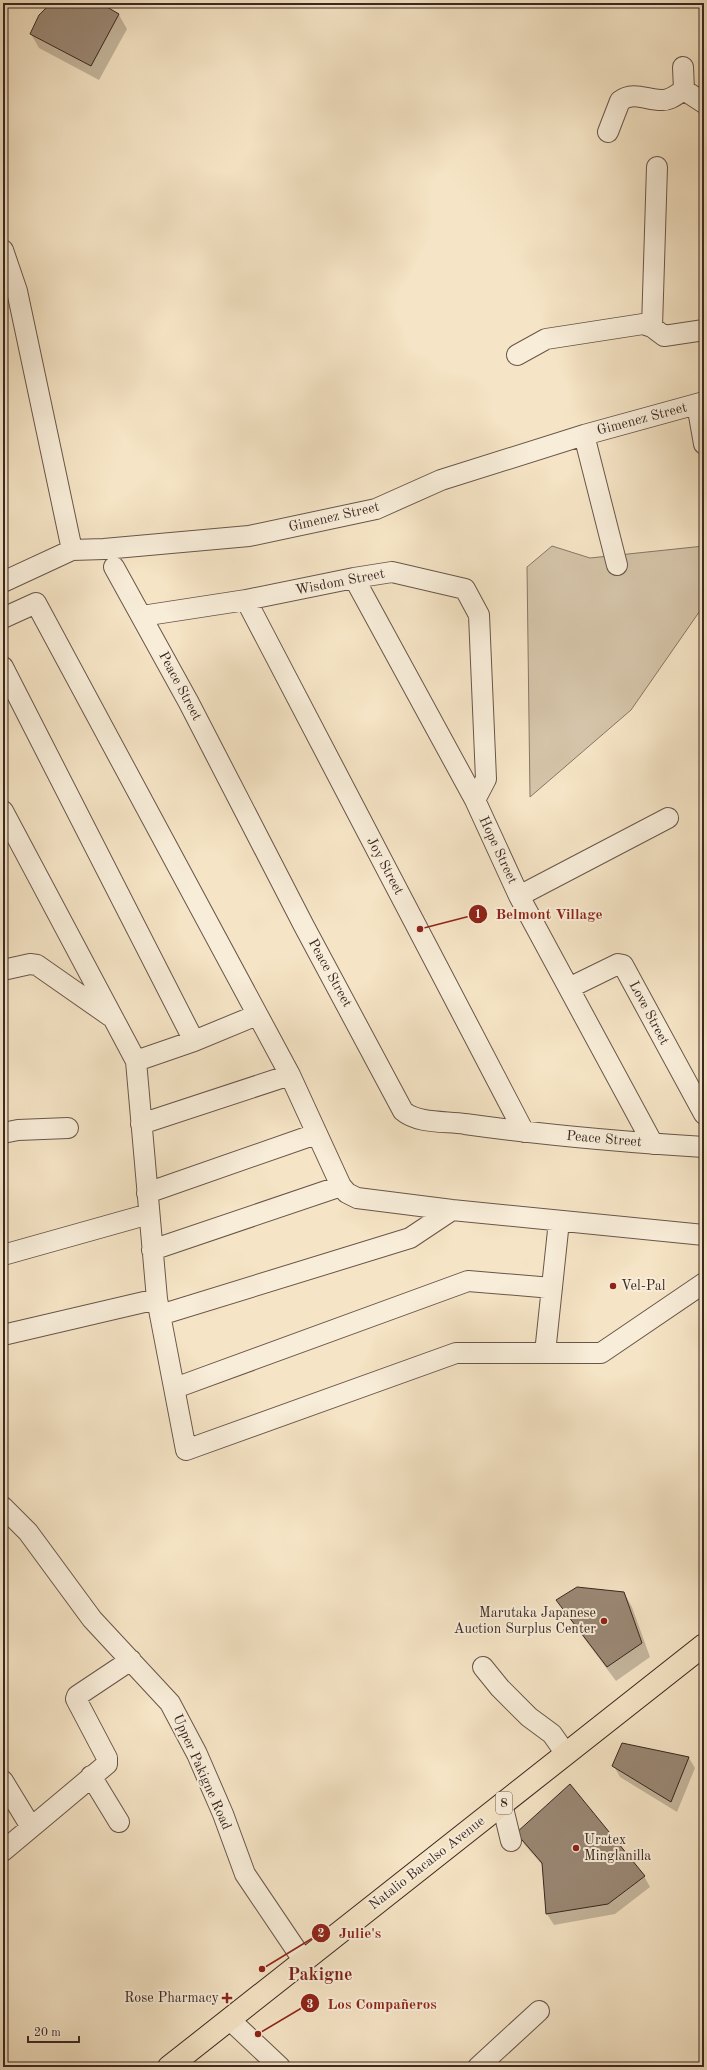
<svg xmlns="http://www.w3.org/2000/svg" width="707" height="2070" font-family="'Old Standard TT',serif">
<rect width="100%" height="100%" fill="#f5e4c5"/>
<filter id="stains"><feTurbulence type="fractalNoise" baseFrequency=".005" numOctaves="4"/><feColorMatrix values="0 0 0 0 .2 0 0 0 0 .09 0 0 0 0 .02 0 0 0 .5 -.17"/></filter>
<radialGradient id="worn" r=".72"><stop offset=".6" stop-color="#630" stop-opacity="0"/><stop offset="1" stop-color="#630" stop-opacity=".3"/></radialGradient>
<path fill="#d5c4a9" stroke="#887665" d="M552,546L590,558L704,546V605L631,710L530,797L527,567Z"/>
<path fill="#0003" d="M51,3H98L119,15L127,29L99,80L39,48L31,34L39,16Z
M624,1593L632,1607L650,1657L616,1681L566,1614L558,1600Z
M689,1758L695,1768L677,1812L620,1777L614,1766Z
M518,1833L644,1876L650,1887L615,1914L554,1925L547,1914L544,1867L524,1844Z"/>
<path fill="#9b8976" stroke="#3a2721" d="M51,3H100L119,14L91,66L30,34L39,15Z
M577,1587L624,1592L642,1643L607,1667L556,1600Z
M622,1743L689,1757L671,1802L612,1766Z
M570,1784L645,1876L608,1904L546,1914L542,1863L516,1833Z"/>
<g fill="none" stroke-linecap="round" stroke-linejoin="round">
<g stroke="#69564a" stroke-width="22">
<path id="minor" d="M683,67L684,90L704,103
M608,132L620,101C633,91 647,100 661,100C670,101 677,94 684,90
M3,250L17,291L72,550
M652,327L657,167
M517,355L546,339L643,324L652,327L664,336L704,330
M697,404L704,444
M584,435L617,565
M114,567L189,703L304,926L403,1111C418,1124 447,1121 465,1124C544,1135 624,1142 704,1147
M354,578L475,800L519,896L653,1144
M3,582L72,550L104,549L249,536L376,509L441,480L584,435L704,402
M246,600L524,1132
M142,616L246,600L354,578L392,572L465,589L479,615L486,779L475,800
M3,618L36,603L290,1075L341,1186L347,1193L357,1198L452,1210L704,1235
M3,667L194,1041
M3,811L136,1061L157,1299L186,1450L456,1353H601L704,1283
M519,896L668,818
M3,970L30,964L37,965L110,1016
M569,988L618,964L623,965L704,1114
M136,1061L194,1041L257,1015
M141,1124L290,1075
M3,1133L18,1130L68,1128
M147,1193L316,1134
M152,1250L341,1186
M3,1255L149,1214
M160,1315L410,1238L452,1210
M3,1335L157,1299
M545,1353L559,1221
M175,1388L468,1281L552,1288
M3,1507L28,1532L92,1619L170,1703L197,1754L223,1814L245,1874L303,1960
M483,1667L500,1688L529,1717L552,1734L566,1754
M91,1776L119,1822
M3,1781L31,1827
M502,1804L511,1841
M3,1851L107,1764V1758L76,1699L77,1696L131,1660
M229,2019L280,2067
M478,2067L539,2011"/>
</g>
<g stroke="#3a2721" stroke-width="24">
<path id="highway" d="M169,2067L704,1645"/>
</g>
<use href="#minor" stroke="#f8edd9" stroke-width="20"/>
<use href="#highway" stroke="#f5e4c5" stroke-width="22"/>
</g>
<g fill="#8f2418" stroke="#f8edd9" stroke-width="1.5">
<circle cx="613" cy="1286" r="4"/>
<circle cx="604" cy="1621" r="4"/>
<circle cx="576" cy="1848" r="4"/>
<path d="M225 1992h4v4h4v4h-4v4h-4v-4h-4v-4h4z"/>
</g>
<g text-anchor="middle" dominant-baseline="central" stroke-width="4" stroke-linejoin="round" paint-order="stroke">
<rect fill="#f8edd9" stroke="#736258" stroke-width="1" x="496" y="1792" width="16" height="22" rx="3"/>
<g font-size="13" font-weight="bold" fill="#3a2721">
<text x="504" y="1803">8</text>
</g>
<g font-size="14" fill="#3a2721" stroke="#f8edd9">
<text transform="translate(642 419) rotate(-15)">Gimenez Street</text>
<text transform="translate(334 517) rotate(-13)">Gimenez Street</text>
<text transform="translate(340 582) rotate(-11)">Wisdom Street</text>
<text transform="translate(180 686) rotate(62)">Peace Street</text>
<text transform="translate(498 850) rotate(65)">Hope Street</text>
<text transform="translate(385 866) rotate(62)">Joy Street</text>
<text transform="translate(330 973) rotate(61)">Peace Street</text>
<text transform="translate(649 1013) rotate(62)">Love Street</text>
<text transform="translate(604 1139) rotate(5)">Peace Street</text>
<text transform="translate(202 1772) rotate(66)">Upper Pakigne Road</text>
<text transform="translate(427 1863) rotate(-38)">Natalio Bacalso Avenue</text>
</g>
<g font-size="14" fill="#3a2721" stroke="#f8edd9" text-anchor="start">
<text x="621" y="1286">Vel-Pal</text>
<text x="596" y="1613" text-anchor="end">Marutaka Japanese<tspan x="596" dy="16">Auction Surplus Center</tspan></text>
<text x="584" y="1840">Uratex<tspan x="584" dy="16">Minglanilla</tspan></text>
<text x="219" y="1998" text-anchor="end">Rose Pharmacy</text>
</g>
<g font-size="18" font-weight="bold" fill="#7a1f14" stroke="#f8edd9">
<text x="320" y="1975">Pakigne</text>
</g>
</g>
<path fill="none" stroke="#8f2418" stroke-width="1.5" d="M420 929L478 914M262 1969L321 1933M258 2034L310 2003"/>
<g fill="#8f2418" stroke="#f8edd9" stroke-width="1.5">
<circle cx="420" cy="929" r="4"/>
<circle cx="262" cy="1969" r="4"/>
<circle cx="258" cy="2034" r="4"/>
<circle cx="478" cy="914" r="10"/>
<circle cx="321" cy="1933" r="10"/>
<circle cx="310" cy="2003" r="10"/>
</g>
<g font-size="12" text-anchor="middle" font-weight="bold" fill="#fff">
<text x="478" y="918">1</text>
<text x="321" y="1937">2</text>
<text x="310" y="2008">3</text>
</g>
<g font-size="15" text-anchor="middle" font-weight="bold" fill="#8f2418" stroke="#f8edd9" stroke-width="4" stroke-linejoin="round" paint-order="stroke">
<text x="549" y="919">Belmont Village</text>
<text x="360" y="1938">Julie's</text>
<text x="382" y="2009">Los Compañeros</text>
</g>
<rect width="707" height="2070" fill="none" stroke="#f5e4c5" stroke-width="16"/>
<rect x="4" y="4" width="699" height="2062" fill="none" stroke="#3a2721" stroke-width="2"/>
<rect x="8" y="8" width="691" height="2054" fill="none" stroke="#3a2721"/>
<path d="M28 2036v6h51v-6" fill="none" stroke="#3a2721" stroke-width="2"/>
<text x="34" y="2036" font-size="12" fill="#3a2721" stroke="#f8edd9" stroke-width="3" paint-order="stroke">20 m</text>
<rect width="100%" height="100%" filter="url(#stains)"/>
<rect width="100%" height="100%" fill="url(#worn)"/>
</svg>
